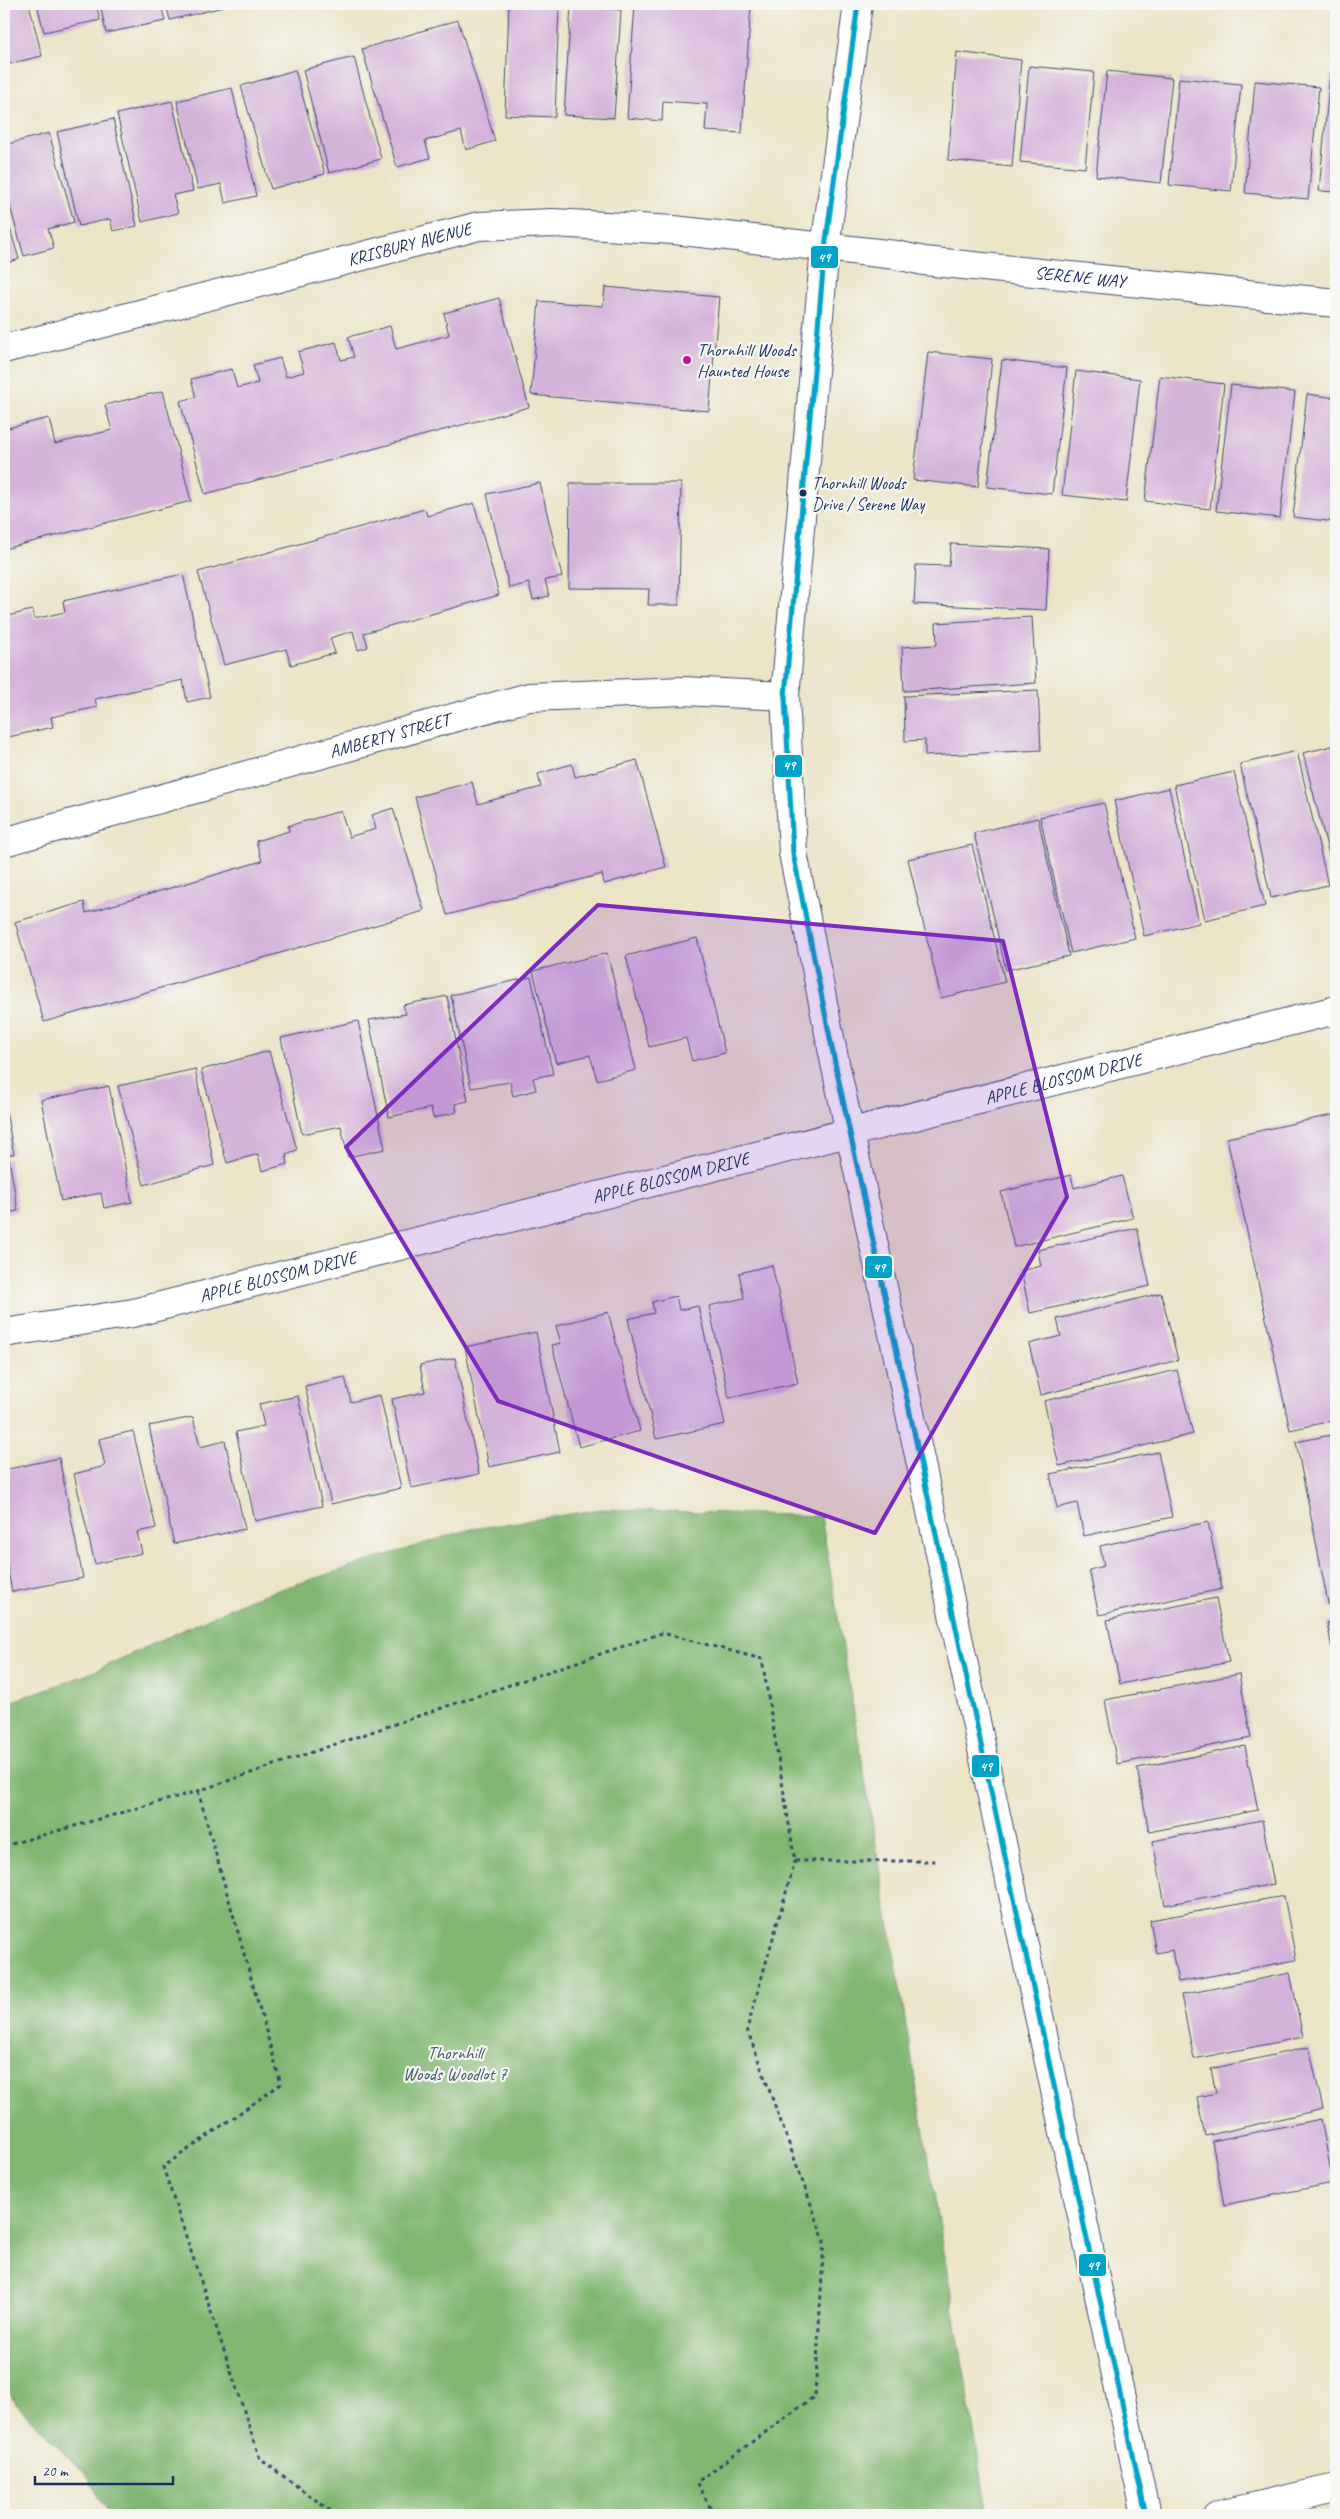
<svg xmlns="http://www.w3.org/2000/svg" width="1340" height="2519" font-family="Caveat,sans-serif">
<rect width="100%" height="100%" fill="#f6f6f2"/>
<filter id="ink" filterUnits="userSpaceOnUse"><feTurbulence type="fractalNoise" baseFrequency=".02" numOctaves="2"/><feDisplacementMap in="SourceGraphic" scale="10" xChannelSelector="R" yChannelSelector="G"/><feConvolveMatrix kernelMatrix="1 2 1 2 8 2 1 2 1" color-interpolation-filters="sRGB"/></filter>
<filter id="wash" filterUnits="userSpaceOnUse"><feTurbulence type="fractalNoise" baseFrequency=".0096" numOctaves="4" result="noise"/><feDisplacementMap in="SourceGraphic" scale="20" xChannelSelector="R" yChannelSelector="G"/><feGaussianBlur stdDeviation="1.12" result="paint"/><feColorMatrix in="noise" values="0 0 0 0 0 0 0 0 0 0 0 0 0 0 0 0 0 1.4 0 .05"/><feComposite in="paint" operator="in"/></filter>
<g filter="url(#wash)">
<rect width="100%" height="100%" fill="#ece4c7"/>
<path fill="#81b672" stroke="#4e7268" d="M602,1509L821,1516L988,2515H109L88,2477L14,2402L4,2379V1704L86,1675L250,1599L466,1530Z"/>
<g id="blocks">
<path fill="#d4b2d9" d="M4,4H29L42,56L4,65Z
M37,4H96L100,20L44,32Z
M100,4H161L165,21L106,33Z
M166,4H223V7L170,20Z
M509,4L559,7L555,117L505,115Z
M635,4H751L742,133L705,131L707,104L663,101L662,121L627,118Z
M571,6L621,10L614,118L564,115Z
M458,20L495,141L466,150L461,131L425,141L430,158L397,167L362,49Z
M957,52L1021,60L1012,167L948,160Z
M354,57L381,159L329,173L303,70Z
M1029,66L1094,72L1085,168L1020,162Z
M295,70L325,174L271,189L241,86Z
M1107,71L1172,78L1161,183L1096,176Z
M1330,74H1336V192L1319,191Z
M1179,78L1241,84L1231,191L1169,185Z
M1255,81L1319,87L1308,199L1245,193Z
M232,88L256,196L225,203L221,184L198,189L177,101Z
M172,101L193,191L173,195L178,213L142,222L117,114Z
M113,119L137,226L113,231L110,219L79,226L57,132Z
M49,133L74,222L48,229L54,248L24,256L4,185V145Z
M4,208L19,259L4,264Z
M605,287L719,297L709,411L531,395L539,301L603,306Z
M499,298L529,407L205,494L180,401L196,397L191,379L232,369L237,388L258,383L253,365L280,358L286,377L304,372L298,352L336,342L341,360L354,357L348,337L390,326L396,349L449,335L444,313Z
M928,352L992,359L978,487L913,480Z
M1002,360L1067,368L1052,494L987,487Z
M1076,371L1140,379L1126,502L1062,495Z
M1160,376L1224,384L1210,509L1145,501Z
M1231,385L1295,392L1280,518L1216,511Z
M163,391L191,501L4,549V429L49,418L55,444L112,430L105,405Z
M1307,394L1336,398V522L1293,517Z
M540,483L562,577L545,580L549,596L533,600L529,583L509,588L487,494Z
M570,483H681L679,605H648L649,589L569,588Z
M474,503L499,595L364,633L368,647L358,650L353,631L330,638L335,653L291,665L286,649L224,665L198,572L425,509L427,516Z
M951,544L1049,549L1046,610L914,604L916,565L949,566Z
M183,574L210,697L187,702L183,680L95,699L97,707L51,717L53,727L4,738V617L32,610L34,619L65,612L63,601Z
M1032,617L1036,683L904,691L902,647L937,645L936,623Z
M1038,690L1041,750L925,756V740L905,741L904,696Z
M1336,745V882L1303,753Z
M1297,751L1328,885L1271,898L1240,764Z
M637,760L666,867L604,884L602,874L447,915L415,797L472,782L478,804L541,787L538,774L572,764L575,777Z
M1234,772L1265,906L1205,920L1174,785Z
M1169,788L1199,923L1144,936L1114,801Z
M1104,803L1135,938L1071,953L1040,817Z
M393,808L424,911L44,1022L15,922L84,902L86,913L262,861L256,841L289,831L288,826L341,811L349,837L376,829L372,815Z
M1038,818L1069,956L1006,970L974,833Z
M972,845L1005,982L941,998L908,859Z
M697,938L725,1053L692,1061L686,1038L649,1047L626,956Z
M607,953L636,1070L597,1080L590,1055L556,1063L533,971Z
M531,977L553,1074L533,1078L536,1090L513,1096L510,1082L471,1088L451,995Z
M447,996L468,1101L455,1104L457,1112L433,1118L431,1108L389,1117L369,1020L406,1014L403,1005Z
M358,1021L385,1149L348,1157L341,1126L302,1134L281,1038Z
M269,1051L297,1150L286,1154L288,1164L262,1171L258,1154L227,1163L201,1070Z
M195,1069L214,1165L144,1185L118,1086Z
M109,1086L132,1202L104,1208L101,1193L61,1201L41,1100Z
M4,1101L14,1154L4,1155Z
M1336,1114V1420L1290,1430L1227,1138Z
M9,1159L18,1211L4,1213V1160Z
M1071,1175L1074,1188L1122,1176L1133,1218L1014,1247L1001,1192Z
M1137,1228L1150,1286L1030,1313L1021,1271L1041,1266L1038,1250Z
M772,1265L798,1383L729,1398L709,1306L744,1298L739,1273Z
M1161,1293L1178,1360L1041,1395L1029,1344L1061,1336L1057,1319Z
M676,1296L679,1310L698,1306L725,1424L656,1439L628,1319L654,1313L652,1302Z
M608,1312L640,1431L579,1447L552,1345L561,1343L556,1326Z
M536,1332L560,1452L489,1467L465,1347Z
M455,1358L479,1474L411,1488L392,1399L425,1392L420,1365Z
M1177,1370L1193,1434L1059,1466L1044,1401Z
M345,1377L351,1402L380,1395L401,1488L331,1504L305,1386Z
M298,1396L322,1506L255,1521L236,1432L264,1426L259,1404Z
M193,1417L200,1447L225,1441L245,1529L174,1544L149,1426Z
M133,1431L156,1528L137,1532L142,1553L95,1564L74,1474L105,1466L99,1439Z
M1336,1434V1607L1329,1608L1296,1442Z
M1158,1452L1172,1517L1084,1536L1077,1503L1057,1508L1050,1474Z
M59,1458L83,1578L12,1592L4,1550V1470Z
M1208,1522L1222,1589L1099,1615L1089,1570L1104,1566L1100,1546Z
M1216,1598L1229,1662L1120,1684L1107,1620Z
M1336,1621V1664H1335L1327,1623Z
M1239,1674L1251,1738L1117,1764L1105,1700Z
M1245,1746L1258,1810L1149,1832L1137,1768Z
M1262,1820L1274,1884L1165,1905L1153,1841Z
M1284,1896L1296,1960L1178,1982L1172,1950L1156,1953L1150,1920Z
M1290,1973L1303,2037L1194,2059L1181,1995Z
M1309,2047L1323,2109L1205,2136L1197,2097L1216,2093L1211,2069Z
M1321,2119L1333,2183L1224,2205L1212,2141Z"/>
</g>
</g>
<g filter="url(#ink)">
<use href="#blocks" fill-opacity="0" stroke="#3a4a6e" stroke-width="1"/>
<g fill="none" stroke-linecap="round" stroke-linejoin="round">
<g stroke="#3a4a6e" stroke-width="30">
<g id="minor">
<path d="M858,4L825,248L785,696L793,853L835,1063L1146,2515"/>
<path id="s1" d="M4,349L479,226L553,223L674,230L896,255L924,261L1336,303"/>
<path id="s2" d="M4,842L529,697L683,691L785,696"/>
<path id="s3" d="M4,1333L133,1313L1336,1010"/>
<path d="M1218,2515L1336,2488"/>
</g>
</g>
<path stroke="#3a4a6e" stroke-width="3" stroke-dasharray="4 4" stroke-linecap="butt" d="M198,1791L281,2084L163,2167L260,2459L336,2515
M4,1846L198,1791L662,1633L762,1659L795,1861H936
M714,2515L697,2482L815,2396L824,2240L747,2029L795,1861"/>
<use href="#minor" stroke="#fff" stroke-width="28"/>
<g stroke="#f6f6f2" stroke-width="9">
<path id="bus-1" d="M858,4L825,248L785,696L793,853L835,1063L1146,2515"/>
</g>
<use href="#bus-1" stroke="#01a3c8" stroke-width="5"/>
</g>
</g>
<path fill="#7b2cbf" fill-opacity="0.2" stroke="#7b2cbf" stroke-width="4" stroke-linejoin="round" d="M598,905L1003,941L1067,1197L875,1533L498,1401L346,1147Z"/>
<circle fill="#b5179e" stroke="#f6f6f2" stroke-width="2" cx="687" cy="360" r="5"/>
<circle fill="#1b2f5e" stroke="#f6f6f2" stroke-width="2" cx="803" cy="493" r="4.5"/>
<g text-anchor="middle" dominant-baseline="central" stroke-width="4.5" stroke-linejoin="round" paint-order="stroke">
<g font-size="17" fill="#1b2f5e" stroke="#f6f6f2" text-anchor="start">
<text x="812" y="483">Thornhill Woods<tspan x="812" dy="21">Drive / Serene Way</tspan></text>
</g>
<g font-size="18" fill="#1b2f5e" stroke="#f6f6f2">
<text stroke="none"><textPath href="#s1" startOffset="419">KRISBURY AVENUE</textPath></text>
<text stroke="none"><textPath href="#s1" startOffset="1095">SERENE WAY</textPath></text>
<text stroke="none"><textPath href="#s2" startOffset="400">AMBERTY STREET</textPath></text>
<text stroke="none"><textPath href="#s3" startOffset="1090">APPLE BLOSSOM DRIVE</textPath></text>
<text stroke="none"><textPath href="#s3" startOffset="685">APPLE BLOSSOM DRIVE</textPath></text>
<text stroke="none"><textPath href="#s3" startOffset="280">APPLE BLOSSOM DRIVE</textPath></text>
</g>
<g font-size="18" fill="#1b2f5e" stroke="#f6f6f2" text-anchor="start">
<text x="697" y="350">Thornhill Woods<tspan x="697" dy="21">Haunted House</tspan></text>
</g>
<g font-size="18" fill="#3d5868" stroke="#f6f6f2">
<text x="455" y="2053">Thornhill<tspan x="455" dy="21">Woods Woodlot 7</tspan></text>
</g>
</g>
<g stroke="#f6f6f2" stroke-width="2">
<rect x="810" y="245" width="29" height="24" rx="5" fill="#01a3c8"/>
<rect x="774" y="754" width="29" height="24" rx="5" fill="#01a3c8"/>
<rect x="864" y="1255" width="29" height="24" rx="5" fill="#01a3c8"/>
<rect x="971" y="1754" width="29" height="24" rx="5" fill="#01a3c8"/>
<rect x="1078" y="2253" width="29" height="24" rx="5" fill="#01a3c8"/>
</g>
<g font-size="14" text-anchor="middle" font-weight="bold" fill="#fff">
<text x="824" y="262">49</text>
<text x="789" y="770">49</text>
<text x="879" y="1272">49</text>
<text x="986" y="1771">49</text>
<text x="1093" y="2270">49</text>
</g>
<rect width="1340" height="2519" fill="none" stroke="#f6f6f2" stroke-width="20"/>
<path d="M35 2476v8h138v-8" fill="none" stroke="#1b2f5e" stroke-width="2.5"/>
<text x="42" y="2476" font-size="15" fill="#1b2f5e" stroke="#f6f6f2" stroke-width="4" paint-order="stroke">20 m</text>
</svg>
